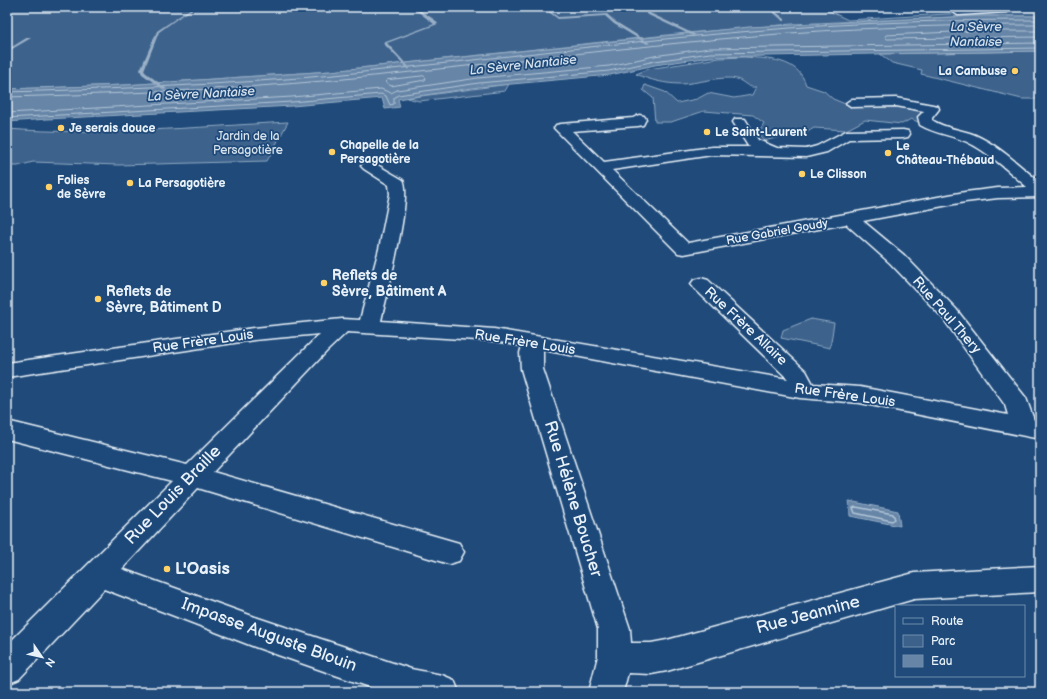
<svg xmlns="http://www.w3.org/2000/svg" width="1047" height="699" font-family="'Balsamiq Sans',sans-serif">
<rect width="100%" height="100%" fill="#1f4a7a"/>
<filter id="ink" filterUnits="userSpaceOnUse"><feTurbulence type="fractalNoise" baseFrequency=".025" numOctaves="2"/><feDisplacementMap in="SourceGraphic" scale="8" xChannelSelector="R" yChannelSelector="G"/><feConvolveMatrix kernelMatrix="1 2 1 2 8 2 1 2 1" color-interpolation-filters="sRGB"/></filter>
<g filter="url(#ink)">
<path fill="#3c628c" stroke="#92aac2" d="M7,7H821L848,20L1012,10L1019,8L1040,11V16H975L792,24L686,33L331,71L125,85L7,89Z
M1040,51V99H1022L921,74L922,70L892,63L880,54Z
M744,57C768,59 798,58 806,85L824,91L833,99L850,106L857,107L882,101L929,108L930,116L918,122L911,119L902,124L865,120L846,130L814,128L804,134L787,135L764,141L758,133L764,123L753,115L704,111L671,122H655L653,98L643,90L645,85L665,92L677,103L697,99L708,93L734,98L752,95L756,87C747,88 745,82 737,79C723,75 695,84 681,84C665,84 650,80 636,74L648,69L719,58Z
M509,84L505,91L419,101L407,98Z
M288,122L267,161L118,165L33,162L18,166H7V129C101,136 195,127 288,122Z
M811,319L834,323L830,348L781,338L783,330Z"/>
<path fill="#6685a7" stroke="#9ab0c7" d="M975,16H1040V51L710,57L655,65L610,75L479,87L398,99L400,107L385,109L382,98L292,106L47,119L7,122V89L125,85L331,71L749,27Z
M849,501L898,511L900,526L850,516Z"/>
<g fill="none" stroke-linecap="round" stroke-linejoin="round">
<path stroke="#b4c6d8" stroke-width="1" d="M1040,31H975L886,35L885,37L887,39L1040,37
M424,76L426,78L425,80L391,86L385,82L387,80Z
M7,92C116,89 226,85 334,75C486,60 638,39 790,28C873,22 957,20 1040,20
M7,97C116,94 226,90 334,80C486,65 638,45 790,33C873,27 957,25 1040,25
M7,113L292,97L381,89L391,93L397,90L478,78L609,66L654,56L710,48L1040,43
M7,118L292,102L381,94L386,96L390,105L394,104V98L398,95L479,83L609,71L655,61L710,53L1040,48"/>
<path stroke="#b4c6d8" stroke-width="1.5" d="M856,507L893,514L895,519L892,521L855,513L853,508Z"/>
<path fill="#9ab0c7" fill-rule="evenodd" d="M193,7H196L177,19L159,32L144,70L145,72L167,89L164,90L142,74L140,70L157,31Z
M412,7H415L435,20L438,24L387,43L410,68L409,70L383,43L434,24Z
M542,7H545L558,17L607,14L616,22L650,43L647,44L614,24L605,16L558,19Z
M593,7H596V8L594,9Z
M767,7H770L785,19V21H783Z
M646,12H648L696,35L693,36L646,14Z
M28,37L31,38L7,52V50Z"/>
<g stroke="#e8f1f8" stroke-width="3">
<path id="minor" d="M994,7H1019L1006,12L958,15L953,12L958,9Z
M896,98L938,106L939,109L932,118V120C945,129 961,129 975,135C1000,146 1019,166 1040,182V197L998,198L965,202L863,221L904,255L956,309L1026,398L1034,420L1040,421V439L860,403L800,398L543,350V369L630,629L631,643H651L667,640L914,573L1040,566V592L914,599L667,671L651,674L628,673L623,692H589L598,656V629L521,369L520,353L522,346L494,341L347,332L327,351L213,472L459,543L464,552L459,561L449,564L198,488L122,569L255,617L411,669L442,675L454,680L459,692H384L255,647L104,589L19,679L7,684V645L172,481L7,439V421L187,465L320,334L254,340L7,377V363L254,328L342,319L360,320L379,249L390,194L389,185L364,169L361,166L364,163H374L403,180C413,195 386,298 381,321L494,329L788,379L694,288L691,284L694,280L701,278L708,280L806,371L813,384L860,387L1008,415L1005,405L942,317L890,263L846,224L684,254L678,253L554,128L556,125L561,124L633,118L639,115L644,116L646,119L643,125L638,126L572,131L604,162L712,147H751L748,146L733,122L735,119H745L758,140L777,148L806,149L817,146L846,131L903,130L908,131L910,134L908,137L903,138L849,139L827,152L806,157L712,155L612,170L688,243L965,192L998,188L1027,187C1008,171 990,153 967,142C952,135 935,134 920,125L918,117L924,111L896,106L852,107L846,103L852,99Z"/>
</g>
<use href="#minor" fill="#1f4a7a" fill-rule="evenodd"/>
<path stroke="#e8f1f8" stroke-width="1" d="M1031,7L1040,9"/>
</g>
</g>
<g fill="#ffd166" stroke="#1f4a7a" stroke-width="1.5">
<circle cx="1015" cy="71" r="4"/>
<circle cx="61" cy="128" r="4"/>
<circle cx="707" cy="132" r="4"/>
<circle cx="332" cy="152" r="4"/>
<circle cx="888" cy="153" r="4"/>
<circle cx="802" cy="174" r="4"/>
<circle cx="130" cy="183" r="4"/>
<circle cx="49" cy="187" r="4"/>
<circle cx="324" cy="283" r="4"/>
<circle cx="98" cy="299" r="4"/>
<circle cx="167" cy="569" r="4"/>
</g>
<g text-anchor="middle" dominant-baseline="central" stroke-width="3.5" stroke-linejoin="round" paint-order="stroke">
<g font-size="12" font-weight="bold" fill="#e8f1f8" stroke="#1f4a7a" text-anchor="start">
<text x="1007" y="71" text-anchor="end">La Cambuse</text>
<text x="69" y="128">Je serais douce</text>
<text x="715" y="132">Le Saint-Laurent</text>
<text x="340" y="145">Chapelle de la<tspan x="340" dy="14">Persagotière</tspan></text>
<text x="896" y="146">Le<tspan x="896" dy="14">Château-Thébaud</tspan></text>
<text x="810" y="174">Le Clisson</text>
<text x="57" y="180">Folies<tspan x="57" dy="14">de Sèvre</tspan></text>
<text x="138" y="183">La Persagotière</text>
</g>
<g font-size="12" fill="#d7e3ed" stroke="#1f4a7a">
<text x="248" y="136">Jardin de la<tspan x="248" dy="14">Persagotière</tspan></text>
</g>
<g font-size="12" fill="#e8f1f8" stroke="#1f4a7a">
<text transform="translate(777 232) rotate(-10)">Rue Gabriel Goudy</text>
</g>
<g font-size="13" font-style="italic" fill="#d4e1ec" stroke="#1f4a7a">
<text x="976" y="27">La Sèvre<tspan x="976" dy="15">Nantaise</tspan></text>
<text transform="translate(523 65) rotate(-6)">La Sèvre Nantaise</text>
<text transform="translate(201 94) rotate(-3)">La Sèvre Nantaise</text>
</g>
<g font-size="14" font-weight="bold" fill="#e8f1f8" stroke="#1f4a7a" text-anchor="start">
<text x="332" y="275">Reflets de<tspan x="332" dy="16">Sèvre, Bâtiment A</tspan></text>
<text x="106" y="291">Reflets de<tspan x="106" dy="16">Sèvre, Bâtiment D</tspan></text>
</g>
<g font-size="14" fill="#e8f1f8" stroke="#1f4a7a">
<text transform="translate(947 315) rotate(49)">Rue Paul Thery</text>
<text transform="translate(746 326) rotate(43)">Rue Frère Allaire</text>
<text transform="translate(203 341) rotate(-8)">Rue Frère Louis</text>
<text transform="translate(525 342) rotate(9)">Rue Frère Louis</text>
<text transform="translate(845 395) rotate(8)">Rue Frère Louis</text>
</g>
<g font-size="17" fill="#e8f1f8" stroke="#1f4a7a">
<text transform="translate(173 495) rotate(-46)">Rue Louis Braille</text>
<text transform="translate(573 499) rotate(73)">Rue Hélène Boucher</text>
<text transform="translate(808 615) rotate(-15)">Rue Jeannine</text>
<text transform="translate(269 635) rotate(20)">Impasse Auguste Blouin</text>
</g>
<g font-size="17" font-weight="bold" fill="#e8f1f8" stroke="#1f4a7a" text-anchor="start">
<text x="175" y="569">L'Oasis</text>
</g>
</g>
<rect width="1047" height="699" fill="none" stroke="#1f4a7a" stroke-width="24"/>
<rect x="12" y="12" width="1023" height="675" fill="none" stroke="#e8f1f8" stroke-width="1.5" filter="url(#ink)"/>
<rect x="895" y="605" width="130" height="72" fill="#1f4a7a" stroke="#6f8dac"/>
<rect x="903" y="618" width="20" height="6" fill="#1f4a7a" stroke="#6f8dac"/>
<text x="931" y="625" font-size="12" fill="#e8f1f8">Route</text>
<rect x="903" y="635" width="20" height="12" fill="#3c628c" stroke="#6f8dac"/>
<text x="931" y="645" font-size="12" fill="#e8f1f8">Parc</text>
<rect x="903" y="655" width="20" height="12" fill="#6685a7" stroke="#6f8dac"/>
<text x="931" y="665" font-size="12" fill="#e8f1f8">Eau</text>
<g transform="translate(42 657) rotate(124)" stroke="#1f4a7a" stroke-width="3" paint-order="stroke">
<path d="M0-3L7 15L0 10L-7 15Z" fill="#e8f1f8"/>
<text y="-6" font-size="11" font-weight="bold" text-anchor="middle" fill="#e8f1f8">N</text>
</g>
</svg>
